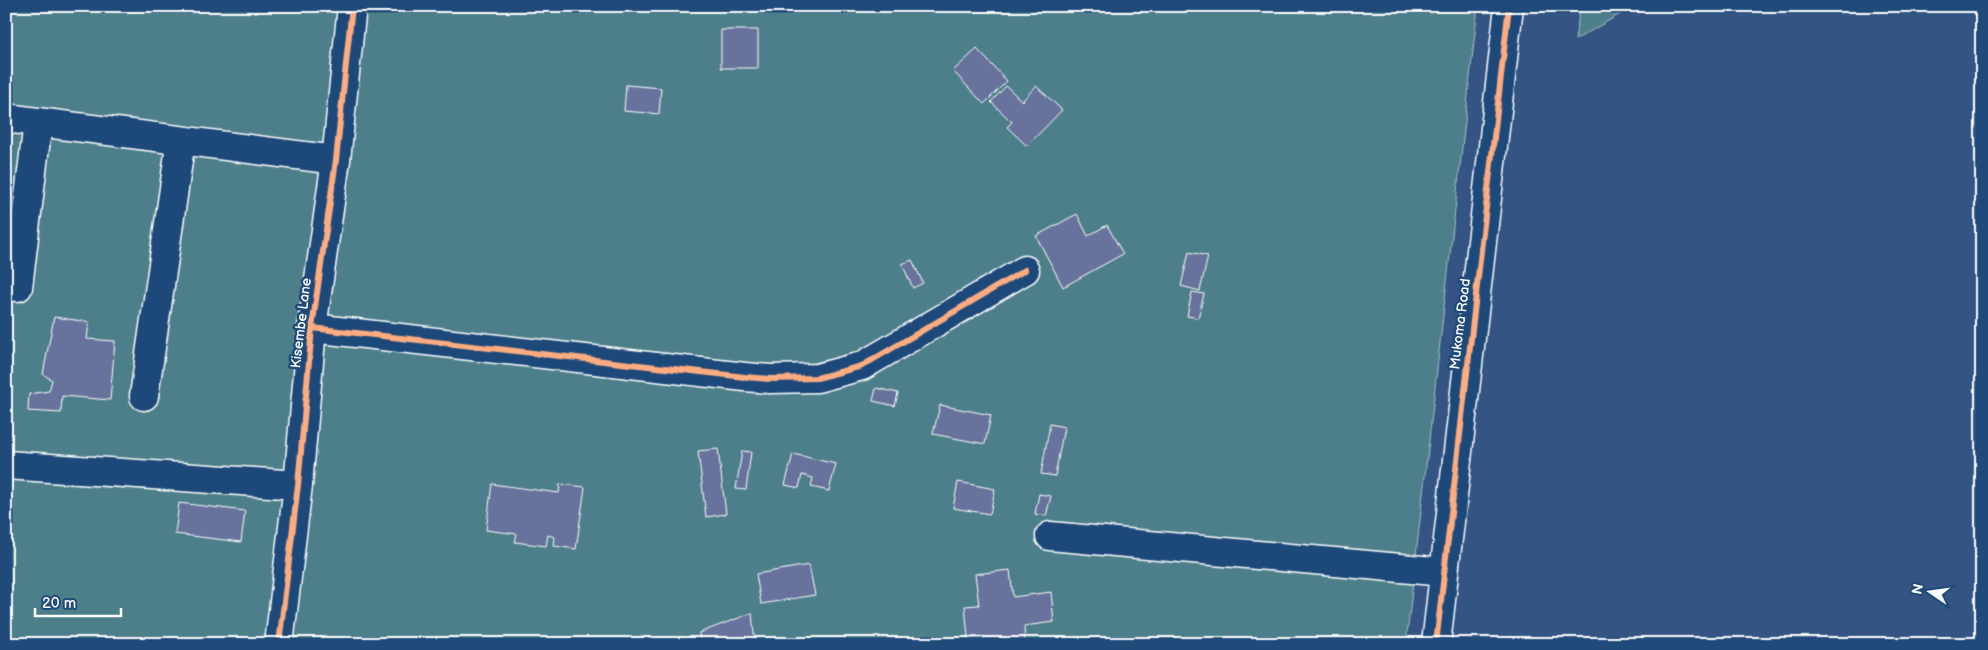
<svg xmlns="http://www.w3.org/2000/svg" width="1988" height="650" font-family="'Balsamiq Sans',sans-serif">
<rect width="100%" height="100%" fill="#345584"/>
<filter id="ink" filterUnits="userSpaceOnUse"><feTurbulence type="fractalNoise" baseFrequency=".02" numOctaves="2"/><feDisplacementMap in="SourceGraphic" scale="10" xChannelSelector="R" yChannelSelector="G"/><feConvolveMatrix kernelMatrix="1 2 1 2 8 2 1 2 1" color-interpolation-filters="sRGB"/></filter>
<g filter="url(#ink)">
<path fill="#4e7f8a" stroke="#a6bfc4" d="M6,6H1478L1406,644H6Z
M1580,6H1634L1575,40Z"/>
<path fill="#68739d" stroke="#fff" d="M721,30H758V68H721Z
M977,49L1007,81L984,104L953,71Z
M626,85L661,88L659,114L624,111Z
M1006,86L1022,101L1036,86L1062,110L1027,146L1007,127L1012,122L991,102Z
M1077,214L1088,236L1107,225L1123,254L1063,287L1036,236Z
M1189,252L1208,256L1200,291L1181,286Z
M912,260L923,283L913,288L902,264Z
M1192,292L1204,294L1198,318L1187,316Z
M54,317L89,322L87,339L115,341L110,400L62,396L61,413L28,411L29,394L49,391L52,380L43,374Z
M876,388L898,393L895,406L873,401Z
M940,405L991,415L985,444L933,434Z
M1050,424L1064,427L1055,476L1041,474Z
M718,449L726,514L706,517L698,451Z
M742,451L751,452L746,490L736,489Z
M793,454L836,464L829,491L811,487L813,478L802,475L799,488L785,485Z
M958,482L995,489L990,514L953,508Z
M492,484L559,493L560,484L585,487L576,549L554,546L555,537L548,535L546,546L515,542L517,534L486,530Z
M1039,494L1051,496L1046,516L1035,514Z
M179,503L245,511L241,542L175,534Z
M809,565L815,595L761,604L756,574Z
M1010,570L1013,597L1051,592L1054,622L1024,626L1025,644H984V637L968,638L965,606L979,605L975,574Z
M752,613L755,644H700L699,633Z
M794,641V644H774Z"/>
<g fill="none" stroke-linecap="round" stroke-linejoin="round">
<g stroke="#fff" stroke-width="31">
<path id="minor" d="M6,118L336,160
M18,287L38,122
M312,328L745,377L770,379L817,378L862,366L1025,270
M144,396L181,140
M6,465L298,485
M1050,536L1444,572
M279,644L298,485L312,328L336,160L352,6
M1436,644L1509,6"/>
</g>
<use href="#minor" stroke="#1f4a7a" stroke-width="28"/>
<g stroke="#1f4a7a" stroke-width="9">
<path id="cycleway" d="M312,328L745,377L770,379L817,378L862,366L1025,270
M279,644L298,485L312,328L336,160L352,6
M1436,644L1509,6"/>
</g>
<use href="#cycleway" stroke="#ffac80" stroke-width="6"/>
</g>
</g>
<g text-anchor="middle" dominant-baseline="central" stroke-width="5" stroke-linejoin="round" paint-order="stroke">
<g font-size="14" fill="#fff" stroke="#1f4a7a">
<text transform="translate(301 323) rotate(-83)">Kisembe Lane</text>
<text transform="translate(1460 324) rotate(-83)">Mukoma Road</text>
</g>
</g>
<rect width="1988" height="650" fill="none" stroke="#1f4a7a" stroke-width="25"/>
<rect x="12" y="12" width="1963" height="625" fill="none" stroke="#fff" stroke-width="2" filter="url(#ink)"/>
<g transform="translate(1930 592) rotate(283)" stroke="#1f4a7a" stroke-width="4" paint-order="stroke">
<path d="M0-4L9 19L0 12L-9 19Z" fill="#ffffff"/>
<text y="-8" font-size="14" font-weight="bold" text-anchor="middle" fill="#ffffff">N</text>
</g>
<path d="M35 608v8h86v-8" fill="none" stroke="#ffffff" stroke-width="2.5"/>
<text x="42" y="608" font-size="15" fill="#ffffff" stroke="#1f4a7a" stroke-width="4" paint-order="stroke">20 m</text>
</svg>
